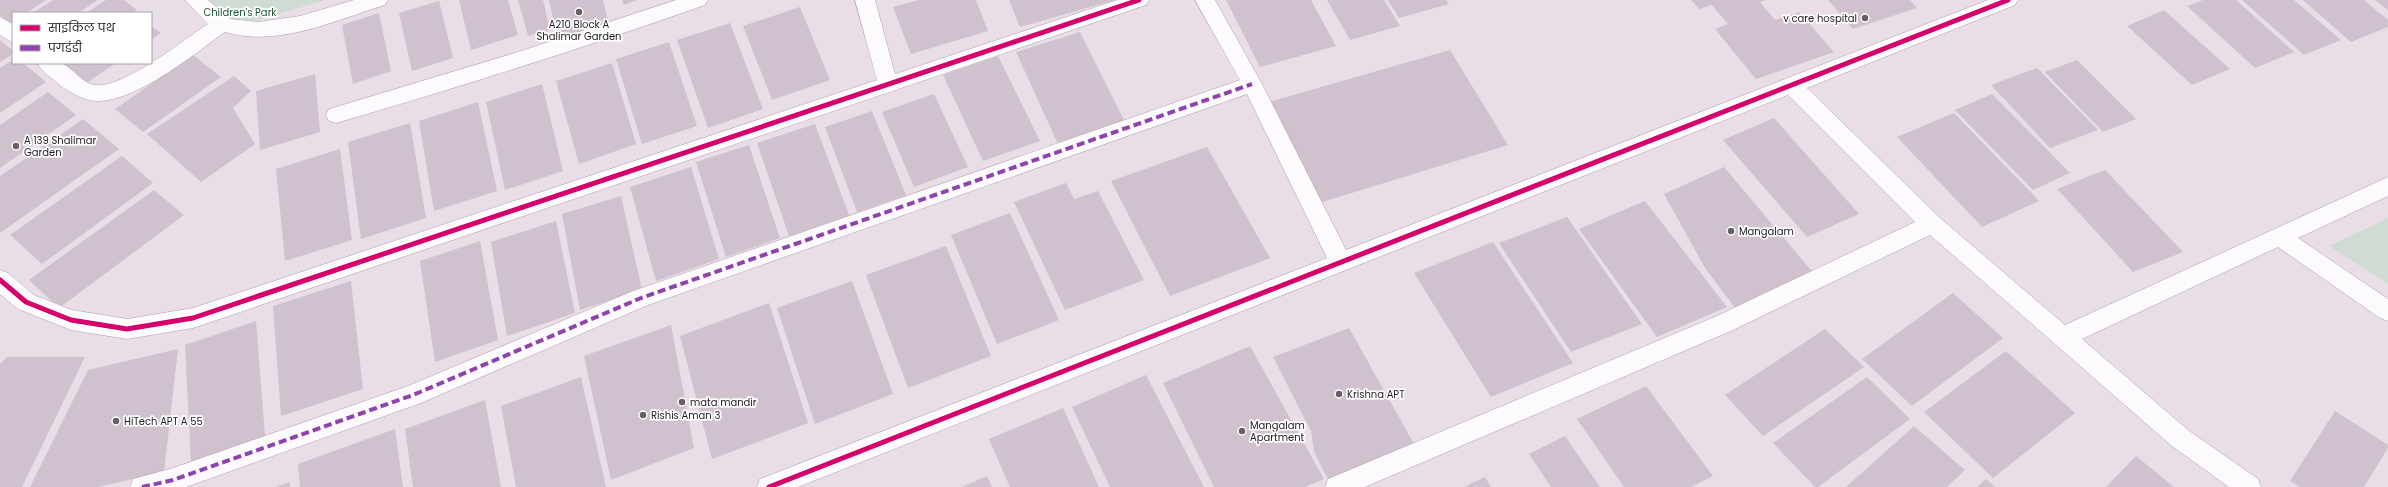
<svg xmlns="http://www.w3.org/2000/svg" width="2388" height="487" font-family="Poppins,'Noto Sans Devanagari',sans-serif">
<rect width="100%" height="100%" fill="#e9dde8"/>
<path fill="#cfdbd3" d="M203,0H325L238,26Z
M2388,218V284L2329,246Z"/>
<path fill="#cfc1ce" d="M0,0H46L26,13H13V21L10,23L0,15Z
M53,0H98L78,13H33Z
M106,0H124L137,10L133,13H86Z
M459,0H508L518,35L471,50Z
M518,0H543L550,30L528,36Z
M549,0H603L609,24L558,39Z
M622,0H637L624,5Z
M919,0H976L988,31L911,54L893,7Z
M1009,0H1115L1020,27Z
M1226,0H1311L1336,46L1260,67Z
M1327,0H1384L1400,26L1350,40Z
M1388,0H1446L1449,4L1399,18Z
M1691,0H1766L1760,2L1775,20L1799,12L1834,52L1756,79L1715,29L1728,24L1712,5L1699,9Z
M1828,0H1910L1917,8L1853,29Z
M2203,0H2236L2294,52L2255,68L2187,6Z
M2242,0H2294L2341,40L2304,55Z
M2303,0H2364L2388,20V27L2351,42Z
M2375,0H2388V10Z
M439,1L453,58L412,71L399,13Z
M800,7L830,80L772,100L743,26Z
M2164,10L2230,69L2192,85L2127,26Z
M379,13L391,71L353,84L342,25Z
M730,23L763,109L708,128L677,40Z
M151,26L161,33L151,40Z
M1080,32L1125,122L1058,144L1016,52Z
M0,40L13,51V54L0,62Z
M669,42L697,126L642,144L616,59Z
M1450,50L1508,145L1319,203L1269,102Z
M193,55L221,77L143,132L115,109Z
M998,56L1040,141L983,161L943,75Z
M13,60V63H23L46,82L0,113V68Z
M2077,60L2136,119L2103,132L2045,72Z
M65,63H116L85,84L62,65Z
M612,63L636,144L579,164L556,81Z
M2037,68L2098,130L2050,148L1991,85Z
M315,74L320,132L260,150L256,91Z
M234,76L251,91L233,108L255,144L201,182L147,134Z
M542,84L563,171L505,190L486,102Z
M48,92L76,115L0,168V125Z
M934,94L968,167L914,187L882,112Z
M1992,94L2070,173L2033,190L1955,110Z
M478,102L497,191L434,211L419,121Z
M872,111L906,195L857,212L825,127Z
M1954,113L2039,201L1982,227L1897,137Z
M1774,118L1859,214L1807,237L1723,140Z
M83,119L119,149L0,233V176Z
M410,123L426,218L361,239L348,142Z
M815,124L849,215L789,236L757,143Z
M749,145L780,238L726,257L696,162Z
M1207,147L1270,258L1170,296L1111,181Z
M340,149L352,240L285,261L276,169Z
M122,156L153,183L42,264L10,235Z
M691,167L719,259L656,281L630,187Z
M1724,167L1815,275L1739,313L1705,268L1664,194Z
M2105,170L2183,252L2133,272L2057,189Z
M1066,183L1074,199L1098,191L1144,280L1065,310L1014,202Z
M154,190L184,215L59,308L29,280Z
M621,196L642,290L580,310L562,214Z
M1645,201L1727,307L1657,337L1579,229Z
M1010,213L1059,320L997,344L951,235Z
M1567,217L1642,324L1571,352L1499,243Z
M556,221L575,313L507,336L491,242Z
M480,241L498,340L435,362L420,261Z
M1493,242L1573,363L1491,397L1414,273Z
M946,246L991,356L908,388L866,275Z
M351,281L363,389L281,416L273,306Z
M852,281L893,394L815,424L777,308Z
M1953,293L2003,338L1912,406L1862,359Z
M769,303L808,423L712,459L680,336Z
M256,321L265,436L191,462L185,345Z
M671,325L694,448L611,480L584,356Z
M1349,328L1418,451L1332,487L1314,452L1311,431L1273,357Z
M1825,329L1864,367L1763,436L1725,395Z
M1250,346L1324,479L1305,487H1214L1163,383Z
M178,349L164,472L98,487H30L88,370Z
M2006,351L2075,413L1993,478L1924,412Z
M7,357H85L22,487H0V364Z
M1146,375L1204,487H1110L1072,407Z
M581,377L606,487H516L501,406Z
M1867,377L1910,419L1818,487H1815L1773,443Z
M1646,386L1713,476L1691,487H1624L1577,419Z
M485,400L501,487H413L405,429Z
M1063,408L1099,487H1010L989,439Z
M2335,411L2388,445V448L2364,487H2300L2290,481Z
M1914,426L1965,470L1947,487H1846Z
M395,429L403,487H300L298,464Z
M1565,436L1600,487H1551L1529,454Z
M2136,456L2174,487H2106Z
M987,476L992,487H962Z
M1485,477L1491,487H1464Z
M1986,479L1995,487H1977Z
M290,482V487H275Z"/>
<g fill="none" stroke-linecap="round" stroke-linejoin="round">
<g stroke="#a99fa8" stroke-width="1">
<path id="street" d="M185,0H208L230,19L258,22L300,16L354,0H388L385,5C336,20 277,48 225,32C194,54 136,102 97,101C85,101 71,93 61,86C53,79 42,72 37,63C44,63 55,61 61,63C73,68 81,82 94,85C121,90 185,39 208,24Z
M676,0H708L705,5C583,48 460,87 336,123L329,121L326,115L329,109L336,107L518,52Z
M855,0H875L895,74L1117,0H1149L1146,5L193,328L127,339L71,330L18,309L0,294V270L8,273L34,295L72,310L127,319L193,308L877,80Z
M1195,0H1215L1262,84L1346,250L1988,0H2018L2015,5L1807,88L1940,218L2065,325L2388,177V196L2298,238L2388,299V321L2380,318L2278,247L2082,339L2188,430L2258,479L2261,487H2229L2172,446L1930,235L1733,330L1365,487H1325L1328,479L1717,316L1915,222L1788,95L798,487H757L760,479L1327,258L1247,94L648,305L421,403L186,487H130L133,479L173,468L408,386L633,291L1240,80Z
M0,17L13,24V43L0,35Z"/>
</g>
<use href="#street" fill="#fcfafc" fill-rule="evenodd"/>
<path stroke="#8e44ad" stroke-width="4" stroke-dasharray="8 4" stroke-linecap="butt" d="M142,487L173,480L413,395L641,298L1252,84"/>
<g stroke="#fff" stroke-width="8">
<path id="cycleway" d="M0,280L26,302L71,320L127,329L193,318L1139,0
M769,487L2008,0"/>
</g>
<use href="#cycleway" stroke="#d6006c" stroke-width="5"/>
</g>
<g fill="#685e67" stroke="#fff" stroke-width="1.5">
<circle cx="579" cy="12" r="4"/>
<circle cx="1865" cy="18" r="4"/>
<circle cx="16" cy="146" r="4"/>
<circle cx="1731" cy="231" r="4"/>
<circle cx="1339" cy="394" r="4"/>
<circle cx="682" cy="402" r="4"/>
<circle cx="643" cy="415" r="4"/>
<circle cx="116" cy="421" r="4"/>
<circle cx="1242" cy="431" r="4"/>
</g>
<g text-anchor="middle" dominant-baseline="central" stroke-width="3.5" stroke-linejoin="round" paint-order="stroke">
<g font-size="10" fill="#1b5431" stroke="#fff">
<text x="240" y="12">Children's Park</text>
</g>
<g font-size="10" fill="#221a22" stroke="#fff" text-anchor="start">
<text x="1857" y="18" text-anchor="end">v care hospital</text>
<text x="579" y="24" text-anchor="middle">A210 Block A<tspan x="579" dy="12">Shalimar Garden</tspan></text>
<text x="24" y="140">A 139 Shalimar<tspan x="24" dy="12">Garden</tspan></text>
<text x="1739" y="231">Mangalam</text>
<text x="1347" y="394">Krishna APT</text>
<text x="690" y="402">mata mandir</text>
<text x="651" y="415">Rishis Aman 3</text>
<text x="124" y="421">HiTech APT A 55</text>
<text x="1250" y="425">Mangalam<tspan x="1250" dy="12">Apartment</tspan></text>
</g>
</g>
<rect x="12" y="12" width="140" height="52" fill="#ffffff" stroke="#a7a3a7"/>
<rect x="20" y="25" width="20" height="6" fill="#d6006c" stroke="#a7a3a7"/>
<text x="48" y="32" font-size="12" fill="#221a22">साइकिल पथ</text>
<rect x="20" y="45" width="20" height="6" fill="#8e44ad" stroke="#a7a3a7"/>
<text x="48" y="52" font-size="12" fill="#221a22">पगडंडी</text>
</svg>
